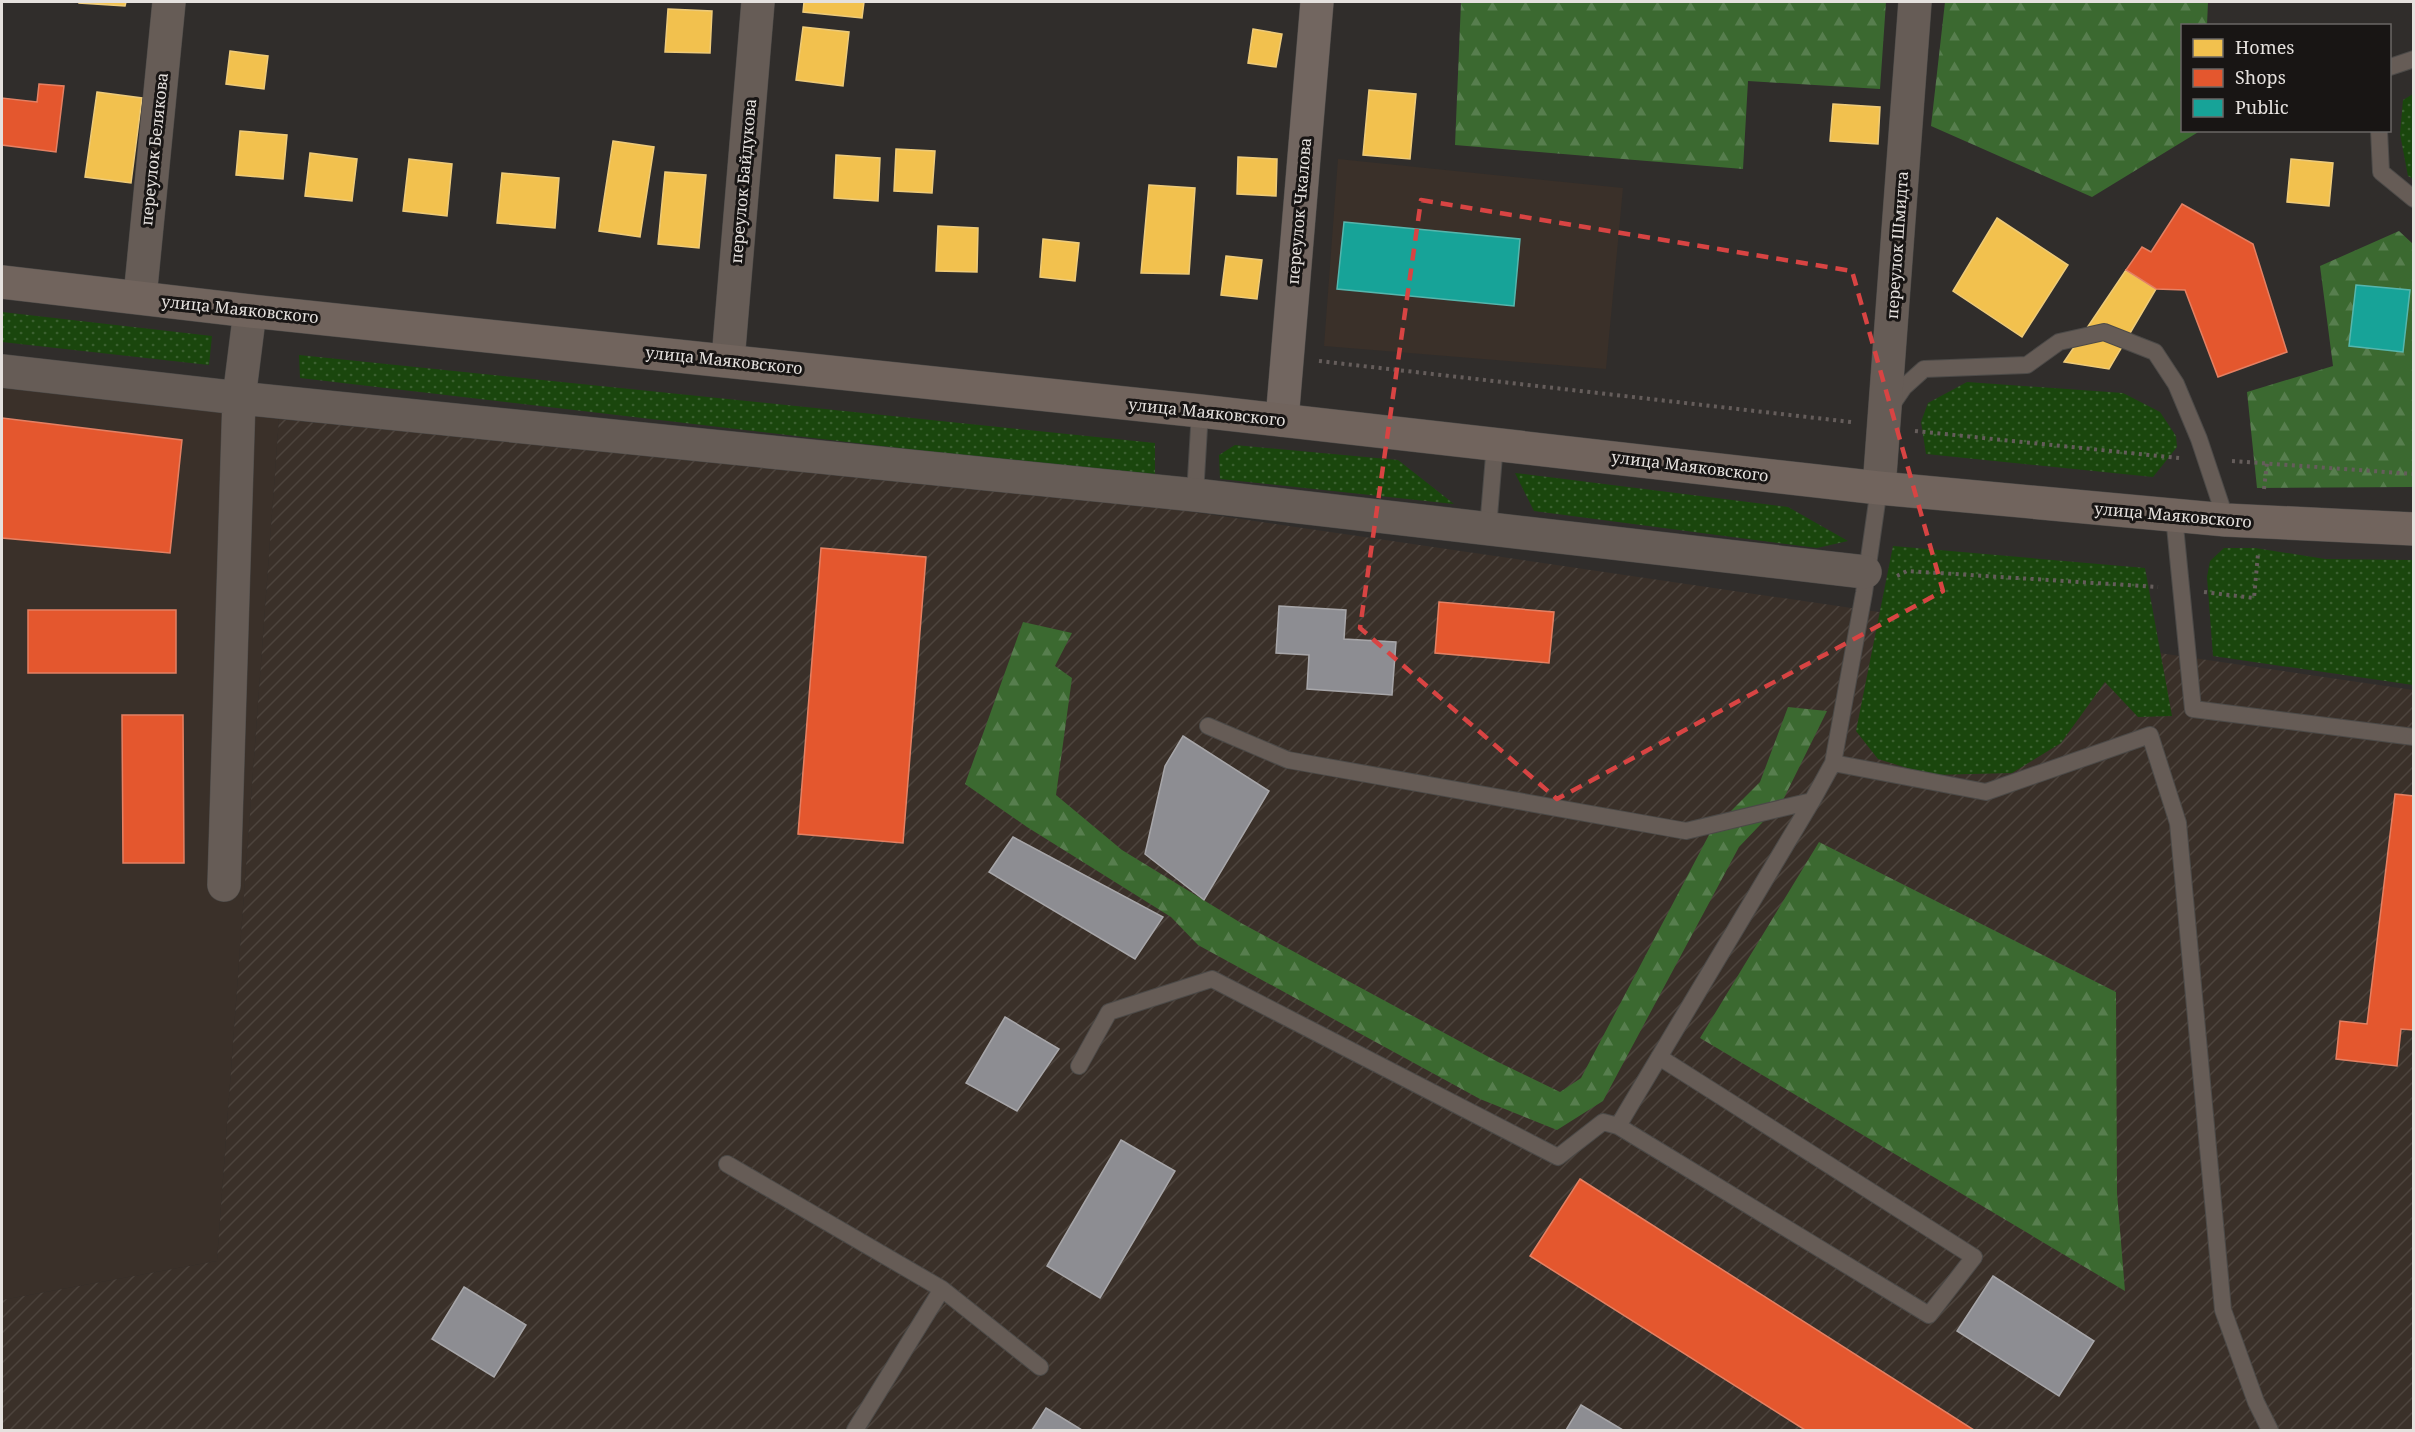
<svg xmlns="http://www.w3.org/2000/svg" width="2415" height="1432" font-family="'Noto Serif',serif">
<defs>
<pattern id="industrial-furrows" width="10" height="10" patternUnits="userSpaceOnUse" patternTransform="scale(1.5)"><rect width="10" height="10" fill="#3a3029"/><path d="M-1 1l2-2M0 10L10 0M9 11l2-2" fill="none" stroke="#4d443d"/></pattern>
<pattern id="grass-dots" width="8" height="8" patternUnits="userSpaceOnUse" patternTransform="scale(1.5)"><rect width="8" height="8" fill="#1a460d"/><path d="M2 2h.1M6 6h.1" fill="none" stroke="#3b6030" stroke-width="1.8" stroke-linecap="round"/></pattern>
<pattern id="forest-firs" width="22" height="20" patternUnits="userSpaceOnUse" patternTransform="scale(1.5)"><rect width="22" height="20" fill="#3b6930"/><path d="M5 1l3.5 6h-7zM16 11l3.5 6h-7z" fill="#577e4e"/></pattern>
</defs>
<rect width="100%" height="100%" fill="#302d2b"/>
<path fill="#3a3029" d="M1338,159L1623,188L1606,369L1324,346Z
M2,388L279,419L217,1261L2,1300Z"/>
<path fill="url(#industrial-furrows)" d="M279,419L1104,499L2413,690V1430H2V1300L217,1261Z"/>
<path fill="url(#grass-dots)" d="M2413,94V179L2408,176L2400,134L2403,100Z
M2,312L212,336L209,365L2,342Z
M299,355L1155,443V478L300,378Z
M1967,382L2123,393L2160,412L2176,436L2177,447L2153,477L1926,454L1921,422L1928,403Z
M1235,445L1398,460L1454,504L1220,479L1219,455Z
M1515,473L1788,507L1848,541L1817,548L1534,511Z
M1893,546L2145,568L2172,716L2138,717L2105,682L2061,743L2012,773L1930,775L1878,759L1856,731Z
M2224,548H2255L2325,559L2413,560V685L2213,656L2207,577L2210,561Z"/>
<path fill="url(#forest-firs)" d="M1461,2H1886L1880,89L1748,81L1743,169L1455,145Z
M1945,2H2208L2207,25L2182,26V130L2200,131L2092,197L1931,126Z
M2399,231L2413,244V487L2257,488L2247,392L2333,366L2320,266Z
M1023,622L1072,633L1055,666L1072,678L1056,795L1122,850L1241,923L1498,1062L1560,1092L1581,1078L1711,831L1760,782L1788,707L1827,711L1782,802L1739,847L1603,1101L1557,1130L1480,1099L1198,945L1171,917L1027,827L965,784Z
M1819,842L2116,992L2117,1193L2125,1291L1700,1038Z"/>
<path fill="#f2c14e" stroke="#eecb79" stroke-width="1.5" d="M79,2H126L125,6L79,3Z
M804,2H864L862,18L803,12Z
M668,9L712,11L710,53L665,52Z
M803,27L849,32L843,86L796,80Z
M1253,29L1282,34L1276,67L1248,63Z
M230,51L268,56L264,89L226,84Z
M1369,90L1416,94L1410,159L1363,155Z
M97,92L142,98L131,183L85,177Z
M1833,104L1880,107L1878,144L1830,141Z
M240,131L287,135L283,179L236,175Z
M613,141L654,147L640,237L599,231Z
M896,149L935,151L932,193L894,191Z
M310,153L357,159L352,201L305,196Z
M836,155L880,158L878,201L834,198Z
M1238,157L1277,159L1276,196L1237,194Z
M409,159L452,164L447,216L403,211Z
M2291,159L2333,163L2329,206L2287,202Z
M665,172L706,175L699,248L658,244Z
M502,173L559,178L555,228L497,223Z
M1149,185L1195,188L1189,274L1141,273Z
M1997,218L2068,265L2022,337L1953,291Z
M938,226L978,228L977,272L936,271Z
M1043,239L1079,243L1075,281L1040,277Z
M1226,256L1262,260L1257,299L1221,295Z
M2126,270L2156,289L2109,369L2064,362Z"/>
<path fill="#e4572e" stroke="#e48063" stroke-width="1.5" d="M39,84L64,86L56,152L2,145V98L37,102Z
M2182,204L2253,244L2287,352L2218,377L2185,290L2156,289L2126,270L2142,247L2151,252Z
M2,418L182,440L170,553L2,538Z
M821,548L926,557L903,843L798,834Z
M1439,602L1554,612L1549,663L1435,653Z
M28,610H176V673H28Z
M122,715H183L184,863H123Z
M2395,794L2414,796V1030L2401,1029L2397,1066L2336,1059L2340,1021L2367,1024Z
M1580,1179L1974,1430H1805L1530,1256Z"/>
<path fill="#17a398" stroke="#55b6ad" stroke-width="1.5" d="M1344,222L1520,239L1514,306L1337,289Z
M2356,285L2410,290L2403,352L2349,346Z"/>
<path fill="#8d8d92" stroke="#a7a6a9" stroke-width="1.5" d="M1279,606L1346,610L1344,639L1396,642L1392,695L1307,689L1309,655L1276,653Z
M1183,736L1269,791L1204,900L1145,854L1165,766Z
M1013,837L1163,917L1135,959L989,872Z
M1005,1017L1059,1049L1017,1111L966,1083Z
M1121,1140L1175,1171L1100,1298L1047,1266Z
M1993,1276L2094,1341L2059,1396L1957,1331Z
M464,1287L526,1325L494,1377L432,1339Z
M1581,1405L1623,1430H1566Z
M1046,1408L1082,1430H1032Z"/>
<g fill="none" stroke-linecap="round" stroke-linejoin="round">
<g stroke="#4c4a48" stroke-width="18">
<path id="lane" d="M2390,67L2414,59
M2379,130L2381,172L2414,199
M1891,406L1904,387L1924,369L2027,365L2059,342L2104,332L2155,352L2176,384L2199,439L2226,520
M1195,495L1200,411
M2174,516L2193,709L2414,737
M1488,528L1495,444
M1208,726L1288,760L1686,831L1812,801
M1833,763L1986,792L2150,735L2178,823L2223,1310L2256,1402L2270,1430
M1659,1057L1974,1257L1929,1315L1618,1126L1812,801L1833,763L1864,593L1879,488
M1079,1066L1109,1012L1212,979L1558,1157L1603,1122L1618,1126
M727,1164L942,1289L855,1430
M942,1289L1040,1367"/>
</g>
<g stroke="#4c4a48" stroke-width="34">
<path id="street" d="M140,297L169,2
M728,360L758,2
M2,371L239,398L1195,495L1865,572
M1879,488L1915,2
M224,885L239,398L250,311"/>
</g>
<g stroke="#4c4a48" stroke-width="34">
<path id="secondary" d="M1282,420L1317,2"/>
</g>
<g stroke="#4c4a48" stroke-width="34">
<path id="primary" d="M2,282L250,311L1200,411L1879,488L2226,520L2414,529"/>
</g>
<path stroke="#655d5b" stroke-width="4" stroke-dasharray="3 4.5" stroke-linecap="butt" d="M1319,361L1851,422
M1915,431L2179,458
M2232,461L2414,474
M2264,489L2267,463
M1897,576L1907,571L2158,587
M2204,592L2254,598L2258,554"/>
<use href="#lane" stroke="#665c56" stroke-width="16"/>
<use href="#street" stroke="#665c56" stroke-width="33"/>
<use href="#secondary" stroke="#726660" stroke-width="33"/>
<use href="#primary" stroke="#71645d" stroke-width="33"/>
</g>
<path fill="none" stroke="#d84443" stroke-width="4.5" stroke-dasharray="12 8" stroke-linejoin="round" d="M1421,200L1852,271L1943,591L1557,799L1360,628Z"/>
<g text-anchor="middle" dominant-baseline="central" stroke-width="6" stroke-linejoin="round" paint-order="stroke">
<g font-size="16" fill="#e5e1de" stroke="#181514">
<text transform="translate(154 149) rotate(-84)">переулок Белякова</text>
<text transform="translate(743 181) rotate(-85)">переулок Байдукова</text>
<text transform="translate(1299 211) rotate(-85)">переулок Чкалова</text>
<text transform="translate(1897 245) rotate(-86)">переулок Шмидта</text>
<text transform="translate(240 309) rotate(6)">улица Маяковского</text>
<text transform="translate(724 360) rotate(6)">улица Маяковского</text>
<text transform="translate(1207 412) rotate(6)">улица Маяковского</text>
<text transform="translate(1690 466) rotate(7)">улица Маяковского</text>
<text transform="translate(2173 515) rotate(5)">улица Маяковского</text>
</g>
</g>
<rect width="2415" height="1432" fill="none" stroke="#e5e1de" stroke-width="6"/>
<rect x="2181" y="24" width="210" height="108" fill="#181514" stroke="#6a6765" stroke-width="1.5"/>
<rect x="2193" y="39" width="30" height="18" fill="#f2c14e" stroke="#6a6765" stroke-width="1.5"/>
<text x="2235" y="54" font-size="18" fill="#e5e1de">Homes</text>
<rect x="2193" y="69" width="30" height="18" fill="#e4572e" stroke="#6a6765" stroke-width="1.5"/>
<text x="2235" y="84" font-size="18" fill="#e5e1de">Shops</text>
<rect x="2193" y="99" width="30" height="18" fill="#17a398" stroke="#6a6765" stroke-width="1.5"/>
<text x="2235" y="114" font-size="18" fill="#e5e1de">Public</text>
</svg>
